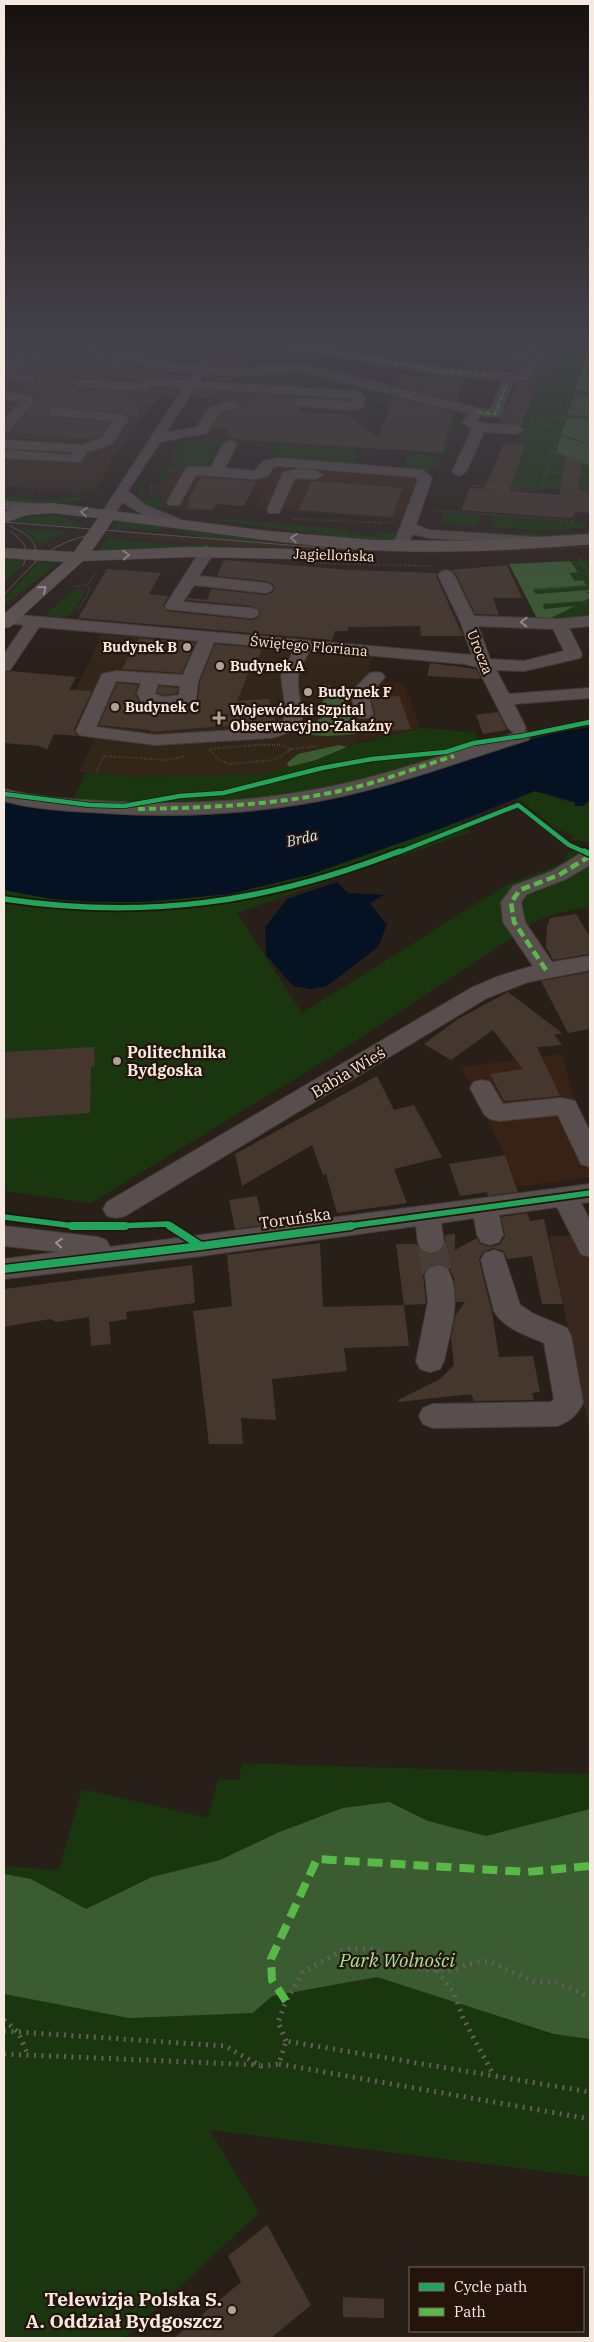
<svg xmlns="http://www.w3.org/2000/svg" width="594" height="2342" font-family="'IBM Plex Serif',serif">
<rect width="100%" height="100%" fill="#291f19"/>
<path fill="#382215" d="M212,378L298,384L377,391L357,449L187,440L209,399L195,397Z
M276,467L416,477L402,520L255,508L262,495L250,494L244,506L217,504L213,510H177L162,504L158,497V492L174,469L190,468L272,474Z
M131,532L339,548H518L590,543V548L489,553L339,552L251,548L128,537Z
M368,680L404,683L420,728L358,742L345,693Z
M562,1054L578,1115L590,1140V1177L517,1187L505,1155L461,1067Z"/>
<path fill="#382820" d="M4,385L136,396L159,397L110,462L107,471L93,492L50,489L48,492L37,491L38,488L4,486Z
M590,1235V1433L549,1236Z"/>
<path fill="#322619" d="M103,634L371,657L368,680L345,693L358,742L316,760L263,774L135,777L79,772L96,737L78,736L94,702L70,700Z"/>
<path fill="#19360e" d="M572,342H590V491L510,488L526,448V445L516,444L541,383L551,376L562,364Z
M301,370L403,397L404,398L401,406L372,404L377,391L209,378L225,373Z
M415,399L457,410L445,454L406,451L442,453L454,410L410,407Z
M191,439L220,441L206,466L214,467L174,469L165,482L158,481L168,467L183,466L178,463L170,462L183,441Z
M262,443L357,449L352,465L269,459L276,445Z
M416,454L431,455L442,461L439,467C429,471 415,469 405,464L406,456Z
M141,487L146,491L142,498L144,500H152L158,492L162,503L177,510L160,506L153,507L154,510L170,515L151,510L138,501V494Z
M11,495C42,506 62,496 93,497L65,504L4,502V497Z
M443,512L481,515L477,526L440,523Z
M54,515L77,521L83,528L14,522L30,517Z
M493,516L585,523V528L547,530L492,527Z
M215,518L347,530L350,534L374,536L382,533L397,534L394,539L376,541L347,538L209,519Z
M120,521L161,527L162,528L156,531L121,527L118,531L113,530Z
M22,528L70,532L52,538L41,546L33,536Z
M177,529L286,544L198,538L199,536L177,532L175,531Z
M492,530L554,534L590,532V534L548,538L520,537L521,533L492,531L491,534L488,535L489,531Z
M109,536L114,537L113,540L189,546L191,543L251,548L97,552Z
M4,559L25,561L4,584Z
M590,560V621L559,624L540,623L536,618L509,564Z
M39,562L58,563L4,606V599Z
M77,588L85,590C74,611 74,621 48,616L46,613Z
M420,728L476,732L480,746L340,788L226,804L72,802L86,773L135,777L263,774L316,760L351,745Z
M535,791C549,795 575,808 589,801L590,794V842L571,840L573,835L555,828L518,798Z
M460,821L471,832L237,913L302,1013L506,885L562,863L569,852L590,848V906L555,914L539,920L331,1057L91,1203L4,1191V890L52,899L95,902H143L229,894L309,875Z
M242,1763L590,1774V2177L210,2130L259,2213L125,2338H4V1866L59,1870L82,1789L208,1818L218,1779L239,1780Z"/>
<path fill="#3b5c31" d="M588,349H590V394L575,389Z
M574,394L590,397V416L567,415Z
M572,418L590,420V444L561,434L566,420Z
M561,436L590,445V465L556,452Z
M570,561L578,572L569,573L575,581L583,580L586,585L532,589L536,594L590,590V592H586L590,594V597L584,601L543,604L544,609L575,606L547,620H538L509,564Z
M325,684L345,693L356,734L328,736L309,735V733L317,729L336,727L335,724L317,722V720L326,716L340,715L342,712L341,709L332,705L316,710L314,708L322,704L325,695L322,691V686Z
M339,745L347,747L316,760L289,767L287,763L298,754Z
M389,1802L428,1821L486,1836L590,1809V2039L554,2034L377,1977L272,1996L253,2013L129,2018L4,1994V1874L31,1879L86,1909L152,1877L220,1860L277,1833L343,1808Z"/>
<path fill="#041224" d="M590,727V794L589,801L583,806H575V802L535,791L437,830L309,875L229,894L143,902H95L52,899L4,890V801C30,805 56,810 83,812C168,821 270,815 354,794C433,774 509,739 590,727Z
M337,882L348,893L384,895L370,903L387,925L378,947L327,986L311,989L293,986L266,955L265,927L287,899Z"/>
<path fill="#46372e" d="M4,342H92L87,347L89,351L78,359L82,364L91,363L101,359L105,354L104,349L112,342H127L135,348L200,357L194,363L174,362L134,353L116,354L108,357L100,365L107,371L128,363L171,373L189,374L186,378L152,376L142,381L77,377L70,384L78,389L145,393L153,388L180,390L176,396L160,395L153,405L144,404L136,416H129L122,412L50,407L47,413L50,417L110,423L100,437L93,439L37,435L11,432L42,393L4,390V381L35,383L37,380L35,375L17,372L18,368L45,355L48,350L39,344L4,360Z
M169,342H211L207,348Z
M227,342H256L242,366L212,364Z
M476,342H532L528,353L501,350L497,354L501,360L523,363L520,372L466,368Z
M548,342H569L560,364H556L550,376L546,375L543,381L540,380L521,426L499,422L517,383L532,381Z
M205,375L234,378H235L233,381L202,379Z
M401,375L442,377L463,379L457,401L397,386Z
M196,390L227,392L222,399L191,397Z
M227,392L297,397L291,403L301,408L299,412L346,415L379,437L393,397L453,412L442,453L236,439L226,433L229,429L213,427L220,416L242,408L243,403L236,398L221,402Z
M504,443L526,445L509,491L559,495L566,457L582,460L578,490L590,491V513L575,512L573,517L566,518L461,510L470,488L484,489Z
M201,477L257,481L244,506L216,504L213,510L187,508L190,503L187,502Z
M312,481L337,483L402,488L392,517L299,510Z
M224,560L351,570L437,573L436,576L463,636H421L420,626L348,627V631H335L332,640L78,618L107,569L161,573L149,594L169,596L163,605L167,611L251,620L258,618L261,612L252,606L186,600L188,598L207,600L211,589L265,595L272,593L275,589L273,584L266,581L217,576Z
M507,565L522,598H493L499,615L475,614L456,574L451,570Z
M139,638L195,643L182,673L122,669Z
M215,644L262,648L257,662L253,661L237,701L269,699L276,722L150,732V730L99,725L117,683L138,685L135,694L139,702L147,705L173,708L194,704L198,699L200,681Z
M430,663L476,669L481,679L427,676Z
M11,671L76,677L69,690L92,691L74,730L77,736L54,734L47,750L39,746L4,743V673Z
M159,686L178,688L177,693L164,695L157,693Z
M399,696L411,729L374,732L370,720L375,714L371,698Z
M498,712L507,730L483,734L476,715Z
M576,914L590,937V954L553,960L546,947L547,926L550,918Z
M590,972V1029L568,1033L541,981Z
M508,992L562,1033L554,1035L562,1045L537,1047L560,1096L504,1101L490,1074L523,1069L493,1030L451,1060L424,1044L458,1019Z
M94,1047L95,1066L91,1067L90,1113L4,1119V1052Z
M377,1076L394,1110L414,1105L442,1157L394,1169L407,1203L337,1213L326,1174L323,1175L312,1145L242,1186L235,1154Z
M505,1155L518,1192L488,1196L487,1192L460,1196L449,1164Z
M257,1196L263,1225L235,1229L229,1200Z
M527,1213L530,1221L544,1219L563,1304H542L532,1256L507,1259L504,1251L493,1248L483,1252L479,1260L492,1312L499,1357L533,1356L540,1392L532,1393L534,1400L474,1401L471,1394L399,1402L398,1400L440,1379L454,1365L451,1339L455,1316L465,1302H456L454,1278L449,1267L437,1263L428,1266L423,1274L426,1304L404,1305L396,1244H416L421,1252L432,1255L442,1251L446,1243L445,1235L455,1234V1250L477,1238L480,1244L491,1247L500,1244L505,1236L501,1217Z
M320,1243L323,1307L404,1305L409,1346L344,1348L347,1371L272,1379L276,1420L241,1418L243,1444H209L193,1311L232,1306L227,1255Z
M192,1265L195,1303L126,1312L127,1319L109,1322L111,1344L91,1346L89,1317L56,1322L50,1319L4,1327V1289Z
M267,2225L311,2305L271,2338H174L241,2282L228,2256Z
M343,2297L384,2299V2318L343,2317Z"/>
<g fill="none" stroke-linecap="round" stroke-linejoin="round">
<path stroke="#483d37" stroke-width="29" stroke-dasharray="29 15" stroke-linecap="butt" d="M431,1243L438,1275"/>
<g stroke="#443c37" stroke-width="2">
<path id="minor" d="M95,342H110L102,348L104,353C99,359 89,363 82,362L80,359L91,352L89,347Z
M129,342H157L208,350L213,342H225L209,366L234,368L304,364L477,408L490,410L503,380L446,376L276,346L270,342H296L446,368L521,374L526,362L501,358L499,355L501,352L529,355L534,342H546L530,380L512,381L513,383L500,417L480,416L477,421C489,428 515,420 524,430L517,434L484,432L466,472L459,476L452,472L472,429L462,422L469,414L304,372L234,376L204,373L199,381L357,391L366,397L363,408L351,410L299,406L293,402L299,398L351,402L353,399L195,388L166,433L197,427L209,408L235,400L241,404L240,407L219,414L207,433L160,442L128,491L145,505L182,520L184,523L177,527L142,514L122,502L113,517H103L101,514L183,388L153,386L145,391L78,387L72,383L78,379L142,383L152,378L187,380L193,372L171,371L128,361L108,369L102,365C119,345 148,359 170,363C179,365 188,365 197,365L203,356L135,346Z
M40,346L46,350L44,353L17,367L14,373L33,376L35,379L33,382L4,379V362Z
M4,392L29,395L34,401L9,431L4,432V420L21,401L4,400Z
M55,408L122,414L129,418L112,444L87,452L80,462L4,458V450L71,455L73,452L4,448V440L81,445L102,438L113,421L50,415L49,412L50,409Z
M230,440L237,444L225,468L255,471L263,461L279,458L423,470L432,478L416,525L429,530L538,537L545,541L538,545L429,538L413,534L408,544L395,550L390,548L387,545L396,538L416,485L418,479L414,477L279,466L273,467L269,475L257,479L196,475L179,505H169L167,502L187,467H211L223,444Z
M297,469L316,471L323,475L316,479L295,478L279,513H269L267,510L282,475L284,472Z
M4,501L39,504L46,508L39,512L4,509Z
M207,546L215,551L199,576L265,583L271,585L273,588L271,591L265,593L194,585L183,602L251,608L257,610L259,613L257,616L251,618L167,609L165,606L202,548Z
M446,570L451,572L454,575L474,616L559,619L590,616V626L569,628L582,654L580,658L524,671L496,670L509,694L590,688V698L514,704L526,728L524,731L528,732L531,736L528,740C467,759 406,782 343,796C266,813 184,818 105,813C71,811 37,810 4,801V789C35,797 66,799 98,801C180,806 263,802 343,784C401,771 457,750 514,733L508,728L477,667L464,664L310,650C305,659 298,669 298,679C297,711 319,727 271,738L155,745L85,736L79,735L76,731L102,674L116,671L183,675L198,641L39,627L10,670L4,671V654L24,625L4,623V615L8,614L472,655L460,621L438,575L441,572ZM478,626L553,629L564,651L524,661L490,659ZM214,642L294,649L281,676L286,713L283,720L268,728L155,735L96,727L116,681L141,683L137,693L141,701C160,707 174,708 193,703L196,699L198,681ZM158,684L180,686L179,695L164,697L155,694Z
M376,672L382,673L385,677L378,685L368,693L373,714L370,718H358L350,693L370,673Z
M590,850V865L566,879L527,894L521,902L525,922L552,962L590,956V970L528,982L487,998L125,1216L116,1218L107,1216L103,1209L107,1202L471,988L499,976L533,966L503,922L501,902L513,886L552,871L583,852Z
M482,1080L490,1082L503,1104L561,1098L575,1101L590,1132V1167L581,1164L558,1115L499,1121L490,1119L484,1114L470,1088L474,1082Z
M590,1184V1202L581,1203L590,1221V1257L581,1254L557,1207L499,1215L503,1235L499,1242L490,1245L481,1242L477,1235L474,1218L441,1223L444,1243L440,1250L431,1253L422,1250L418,1243L416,1226L201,1256L4,1279V1259L60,1252L4,1246V1226L97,1237L106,1240L110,1247Z
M494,1250L503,1253L520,1305L534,1314L567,1328L571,1336L583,1403C577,1415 569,1422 557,1426L433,1428L423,1424L419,1416L423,1408L433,1404L551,1402L554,1399L544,1343C527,1335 504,1329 494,1311L481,1260L485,1253Z
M438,1265L447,1268C463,1296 450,1331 444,1361L440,1369L430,1372L420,1369L416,1361L428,1302L425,1275L429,1268Z"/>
</g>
<g stroke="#443c37" stroke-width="1">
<path id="major" d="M51,503L268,531L372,540L466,541L590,534V544C507,551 423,555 339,548C264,541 188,529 113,520L92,551L190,547L291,549L297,550L299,554L297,558L291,559L190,557L83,561L10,627L4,628V614L64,562L4,558V548L74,552L98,518L51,513L27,515L4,523V512L24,505Z"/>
</g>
<path stroke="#665e5c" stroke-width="2" stroke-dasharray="0.5 2" stroke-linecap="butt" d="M236,346L255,354
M585,347L590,348
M548,364L579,367
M541,383L564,387L571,391L585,347L589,342
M531,420L560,428
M541,420L563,417L590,419
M558,434L570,436L590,444
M553,452L590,466
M547,472L590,476
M467,485L540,491L571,391L590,397
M150,495L152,492L151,486L163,487
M433,510L573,521
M293,519L389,523
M579,559L590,576
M308,563L432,566
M74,587L86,585L97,573
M532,590L590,585
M583,604L590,598
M78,610L90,590L86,585
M257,745H280L291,749L275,760L229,764L218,759L209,749Z
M291,749L317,746
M104,756L167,760L186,756
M96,773L104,755
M455,829L518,805L571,846"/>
<path stroke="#665e5c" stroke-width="5" stroke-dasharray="2 5.5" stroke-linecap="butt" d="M437,1971L454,1993L463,2018L494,2076
M4,2020L18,2032L28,2055
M4,2031L225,2046L261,2066L279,2064L286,2041L590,2092
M286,2041L278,2022L286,2001L303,1972L345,1949H372L424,1970H455L468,1964L488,1961L535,1982H555L590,1997
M4,2054L260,2065
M279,2064L590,2119"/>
<use href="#minor" fill="#594e4e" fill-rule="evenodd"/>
<use href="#major" fill="#635654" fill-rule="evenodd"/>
<path stroke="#645b5a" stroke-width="1" d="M4,522L325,548L485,550L590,544
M10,526C26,533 42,542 34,562
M11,532C25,541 30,551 23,566
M4,595C31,566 50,542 91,535"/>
<path stroke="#58b947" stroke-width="2.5" stroke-dasharray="5.5 2.5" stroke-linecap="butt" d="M276,342L446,372L492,375
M477,412L495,414L507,383"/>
<path stroke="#58b947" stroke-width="4" stroke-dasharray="7 4" stroke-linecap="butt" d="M138,809C206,808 277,805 344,790C381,782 418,767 454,756"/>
<path stroke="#58b947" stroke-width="4.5" stroke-dasharray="9 4.5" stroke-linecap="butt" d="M546,970L514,922L511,902L520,890L559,875L590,856"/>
<path stroke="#58b947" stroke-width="8" stroke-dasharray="15 8" stroke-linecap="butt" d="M286,2001L272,1980L271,1959L317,1859L527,1872L590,1866"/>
<g stroke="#25140a" stroke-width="6">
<path id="cycleway-far2" d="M4,794L90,805L124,806L180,796L223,793L322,768L372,759L446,752L474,743L522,736L590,722
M397,853L518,805L569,845L587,853"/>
</g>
<g stroke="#25140a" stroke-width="9">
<path id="cycleway-far1" d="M584,851L590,854
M4,899C146,920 267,903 400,851
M4,1217L82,1227
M90,1227L168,1224L172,1227
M342,1227L590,1193"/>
</g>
<g stroke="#25140a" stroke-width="11">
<path id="cycleway" d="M72,1226H125
M170,1226L201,1246
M4,1269L201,1246L351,1226"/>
</g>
<use href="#cycleway-far2" stroke="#20a55d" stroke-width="4.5"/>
<use href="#cycleway-far1" stroke="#20a55d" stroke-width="5.5"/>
<use href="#cycleway" stroke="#20a55d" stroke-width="8"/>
</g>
<defs><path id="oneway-chevron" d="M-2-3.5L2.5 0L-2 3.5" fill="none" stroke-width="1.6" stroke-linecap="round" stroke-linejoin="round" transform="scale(1.25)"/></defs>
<g stroke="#aca09b">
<use href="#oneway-chevron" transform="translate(84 512) rotate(-174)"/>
<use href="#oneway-chevron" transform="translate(294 538) rotate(-173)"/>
<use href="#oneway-chevron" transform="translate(126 555) rotate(-4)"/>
<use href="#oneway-chevron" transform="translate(43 589) rotate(-41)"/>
</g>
<g stroke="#a09491">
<use href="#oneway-chevron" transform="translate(524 622) rotate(-179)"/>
<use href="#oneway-chevron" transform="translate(59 1243) rotate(-175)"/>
</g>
<linearGradient id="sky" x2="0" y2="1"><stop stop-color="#17110e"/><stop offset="0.51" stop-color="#434249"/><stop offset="1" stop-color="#434249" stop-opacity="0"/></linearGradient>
<rect width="594" height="670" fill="url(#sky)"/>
<g fill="#aea29c" stroke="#25140a" stroke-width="2">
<circle cx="187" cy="647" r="5"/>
<circle cx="220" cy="666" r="5"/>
<circle cx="308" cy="692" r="5"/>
<circle cx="115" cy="707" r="5"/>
<path d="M216.5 710.5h5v5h5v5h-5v5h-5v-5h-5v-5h5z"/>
<circle cx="117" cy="1061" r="5"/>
<circle cx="232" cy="2310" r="5"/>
</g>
<g text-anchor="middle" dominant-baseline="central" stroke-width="4.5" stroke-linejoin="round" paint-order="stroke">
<g font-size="14" fill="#f6e9e2" stroke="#25140a">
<text transform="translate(334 555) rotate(2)">Jagiellońska</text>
<text transform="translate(309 646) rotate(5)">Świętego Floriana</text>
<text transform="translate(480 652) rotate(68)">Urocza</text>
</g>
<g font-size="14" font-weight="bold" fill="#f6e9e2" stroke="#25140a" text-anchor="start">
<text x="177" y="647" text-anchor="end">Budynek B</text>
<text x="230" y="666">Budynek A</text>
<text x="318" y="692">Budynek F</text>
<text x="125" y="707">Budynek C</text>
<text x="230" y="710">Wojewódzki Szpital<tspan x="230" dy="16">Obserwacyjno-Zakaźny</tspan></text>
</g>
<g font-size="15" font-style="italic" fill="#d7e5f2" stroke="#25140a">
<text transform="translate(302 838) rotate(-13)">Brda</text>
</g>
<g font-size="16" font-weight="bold" fill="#f6e9e2" stroke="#25140a" text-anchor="start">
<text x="127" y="1052">Politechnika<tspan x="127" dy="18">Bydgoska</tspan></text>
</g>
<g font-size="16" fill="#f6e9e2" stroke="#25140a">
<text transform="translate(348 1072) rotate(-31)">Babia Wieś</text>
<text transform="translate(295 1218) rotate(-8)">Toruńska</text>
</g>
<g font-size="19" font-style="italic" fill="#a5e197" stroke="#25140a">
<text x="397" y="1960">Park Wolności</text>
</g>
<g font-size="19" font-weight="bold" fill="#f6e9e2" stroke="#25140a" text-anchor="end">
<text x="222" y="2299">Telewizja Polska S.<tspan x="222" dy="22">A. Oddział Bydgoszcz</tspan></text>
</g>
</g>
<rect width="594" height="2342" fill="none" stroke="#f6e9e2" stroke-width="10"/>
<rect x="409" y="2267" width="175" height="65" fill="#25140a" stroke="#796960"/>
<rect x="419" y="2283" width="25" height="8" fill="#20a55d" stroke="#796960"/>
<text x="454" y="2292" font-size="15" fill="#f6e9e2">Cycle path</text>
<rect x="419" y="2308" width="25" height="8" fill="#58b947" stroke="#796960"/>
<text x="454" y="2317" font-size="15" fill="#f6e9e2">Path</text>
</svg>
